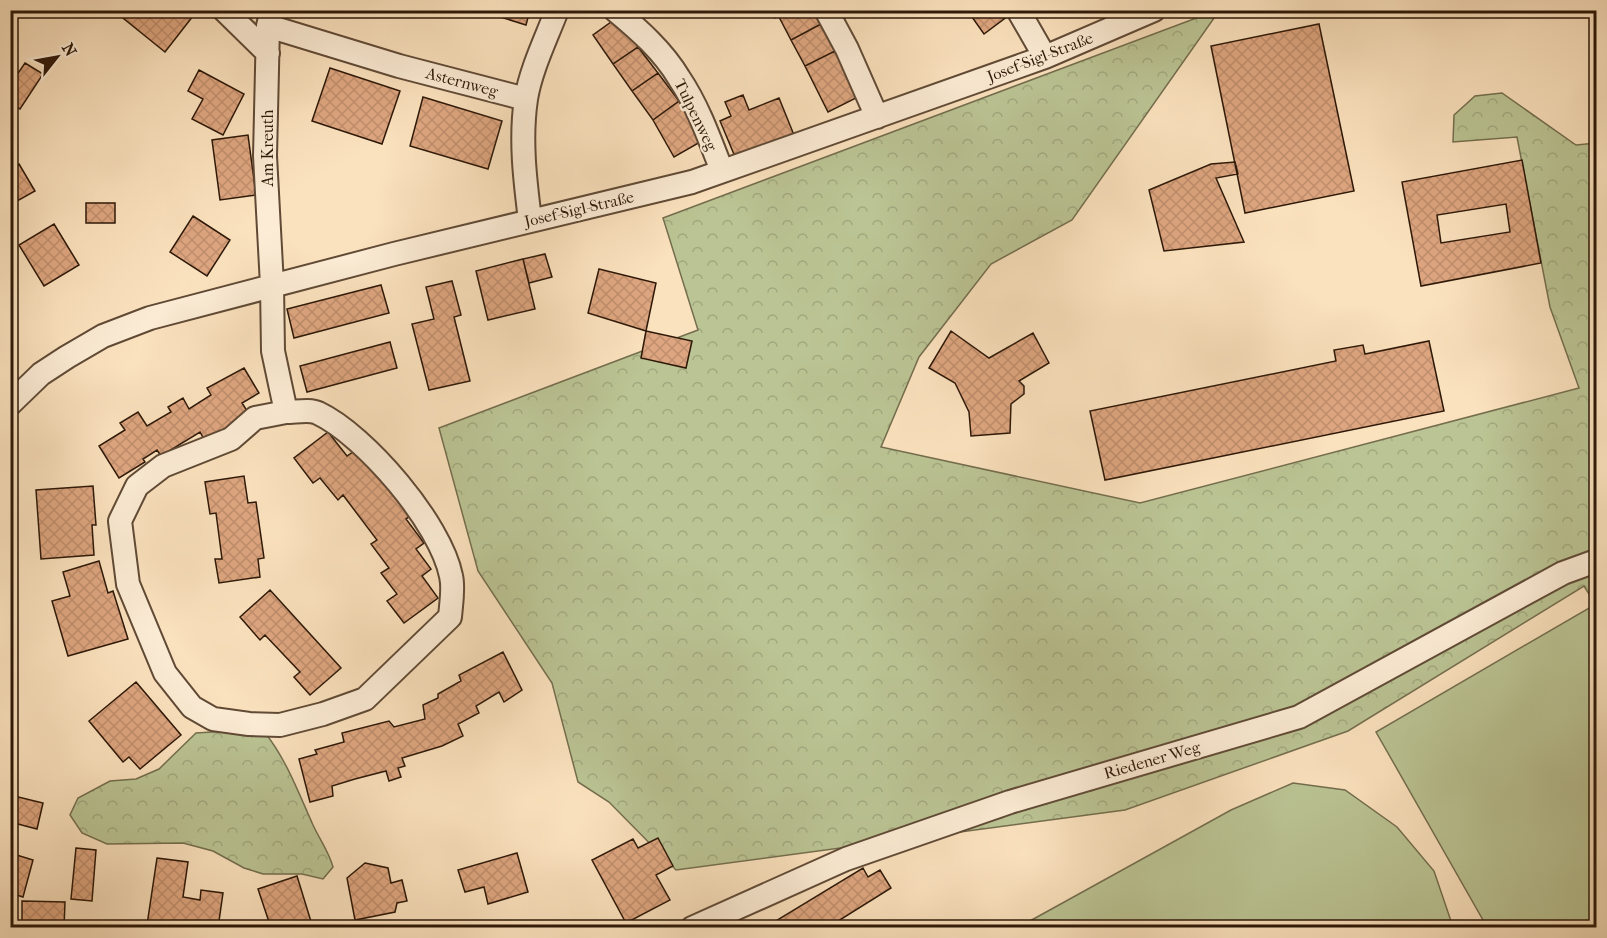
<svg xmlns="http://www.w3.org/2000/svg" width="1607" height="938" font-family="'IM FELL French Canon',serif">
<defs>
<pattern id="forest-crowns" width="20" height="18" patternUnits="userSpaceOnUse" patternTransform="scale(1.5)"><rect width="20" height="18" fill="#bbc494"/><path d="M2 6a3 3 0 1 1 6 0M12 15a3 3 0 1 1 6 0" fill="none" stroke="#a1a87e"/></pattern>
<pattern id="building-cross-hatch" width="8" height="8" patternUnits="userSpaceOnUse" patternTransform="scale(1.5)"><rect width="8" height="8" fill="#dea680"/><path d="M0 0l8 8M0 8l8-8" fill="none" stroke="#bf8e6d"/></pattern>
</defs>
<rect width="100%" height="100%" fill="#fbe2be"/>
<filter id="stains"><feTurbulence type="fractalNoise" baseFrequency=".00333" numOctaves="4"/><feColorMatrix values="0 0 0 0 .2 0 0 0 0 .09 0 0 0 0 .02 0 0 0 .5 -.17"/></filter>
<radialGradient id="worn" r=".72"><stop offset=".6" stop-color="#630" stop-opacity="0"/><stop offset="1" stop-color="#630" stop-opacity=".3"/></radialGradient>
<path fill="url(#forest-crowns)" stroke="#746e4e" stroke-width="1.5" d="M1215,11H1219L1072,220L991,264L919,357L881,447L1140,503L1579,388L1550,307L1517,137L1453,142L1454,115L1475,96L1502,93L1576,145L1596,143V605L1584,586L1348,731L1125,810L676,870L609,802L578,782L552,683L478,571L439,428L698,330L663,218Z
M228,731L266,734C287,761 299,794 313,825C320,840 329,852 333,867L323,879L302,874H263L244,868L213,851L183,843L107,844L82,833L70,815L78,798L110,781L136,779L159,769L196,733Z"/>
<path fill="#bbc494" stroke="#746e4e" stroke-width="1.5" d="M1596,604V927H1487L1376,732Z
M1293,783L1345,790L1397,827L1434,871L1453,927H1019L1231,810Z"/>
<path fill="url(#building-cross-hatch)" stroke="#2d1808" stroke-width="1.5" fill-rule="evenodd" d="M129,10H187L193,16L165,52L123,18Z
M478,10H530L526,25Z
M771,10H787L775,18Z
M787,10H814L821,24L791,40L778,15Z
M967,10H1010L1012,13L984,34Z
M618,17L638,47L613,64L593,35Z
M821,24L835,51L805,66L791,40Z
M1319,24L1354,191L1245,213L1211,46Z
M638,47L658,73L632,91L613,64Z
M835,51L858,97L828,112L805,66Z
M25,63L43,74L20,109L10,103V85Z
M330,68L400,91L382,144L312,121Z
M199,70L244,94L223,135L192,119L203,99L188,91Z
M658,73L679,101L653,120L632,91Z
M743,95L749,110L779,98L794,135L736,159L720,121L731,116L725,102Z
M423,97L502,121L488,169L410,146Z
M679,101L702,141L674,157L653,120Z
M248,135L256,195L220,200L212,140Z
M1522,160L1541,263L1421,286L1402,182ZM1506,204L1510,232L1441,243L1437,215Z
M1235,162L1238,174L1216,178L1244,242L1164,251L1149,190L1211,164Z
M19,164L35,191L10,205V169Z
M86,203H115V223H86Z
M193,216L230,240L207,276L170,252Z
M54,224L79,265L44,286L19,245Z
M545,254L552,277L529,283L523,259Z
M523,259L535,309L488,320L476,271Z
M599,269L656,283L646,331L588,313Z
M452,281L461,315L454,317L470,381L429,390L412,324L434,319L426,287Z
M381,285L389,313L294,338L287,309Z
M646,331L692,341L686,368L641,358Z
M951,331L989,358L1033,333L1049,363L1019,381L1024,386V394L1011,404L1010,433L971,436L969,412L955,383L929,368Z
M1429,341L1444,411L1105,480L1090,411L1336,361L1334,350L1363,345L1365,354Z
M390,342L397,368L307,392L300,366Z
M244,368L259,393L242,403L249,414L205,441L200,432L161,456L157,450L143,459L145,462L119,478L99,446L125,430L120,423L138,412L147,426L171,412L168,407L183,398L189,409L211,395L207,388Z
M328,432L347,456L356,450L373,472L379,468L413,514L406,519L424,543L416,549L431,569L422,576L438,598L404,623L387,601L397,594L381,573L389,568L371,544L377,540L343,495L338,500L320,478L313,483L294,458Z
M244,476L248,503L256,502L264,558L258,559L260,577L219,583L215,559H222L216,513L210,514L205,482Z
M93,486L96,525H92L94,555L41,559L36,490Z
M99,561L108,593L113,591L128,639L68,656L52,601L70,596L63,572Z
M270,590L341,668L310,695L294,677L300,672L265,635L260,640L240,617Z
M503,652L522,690L504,702L499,692L476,706L479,713L458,724L463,736L442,746L402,758L405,766L398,768L401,777L389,781L386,771L355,779L332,786L333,796L310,802L299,759L317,754L315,750L344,742L342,733L389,721L394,727L425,719L423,705L438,698V694L461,681L459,675Z
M136,682L181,735L140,769L129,757L123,762L89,721Z
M10,795L43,803L37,829L10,822Z
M658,838L673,866L656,875L670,900L626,923L592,860L633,839L638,848Z
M76,848L96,850L92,901L71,899Z
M10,853L33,860L23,897L10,893Z
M517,853L528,892L488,904L484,887L465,892L458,870Z
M157,858L188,862L183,897L200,900L201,890L223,893L218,928H165L147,925Z
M365,863L388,868L391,883L402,880L407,901L397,903L395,912L355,920L347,878Z
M863,868L868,877L880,870L891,888L827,928H770L769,925Z
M297,876L313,928H271L258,889Z
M22,901L65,902L64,928H22Z"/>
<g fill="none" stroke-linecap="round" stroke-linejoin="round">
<g stroke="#604a36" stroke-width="26">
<path id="street" d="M224,10L268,53
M272,10L268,26L265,156L272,285L273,351L286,412C296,412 310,409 318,413C365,435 441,524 451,576C454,588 451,604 450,617L365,699L323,714L280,725L249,724L213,719L192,707L165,673L128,584L120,521L137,486L163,466L231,439L255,418L286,412
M615,10C639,30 663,51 679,78C698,106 710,140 722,171
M826,10L847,49L877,117
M1018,10L1045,57
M268,26L399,66L526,99
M530,220C525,180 520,139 526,99C531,69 546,39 557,10
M10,404L41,374L67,357L103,336L150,318L394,254L692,182L1045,57L1154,10
M692,928L846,859L1010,802L1299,717L1563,573L1596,561"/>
</g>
<use href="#street" stroke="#fcecd5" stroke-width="22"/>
</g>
<g text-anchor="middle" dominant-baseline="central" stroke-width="4.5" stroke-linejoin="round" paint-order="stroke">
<g font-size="16" fill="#2d1808" stroke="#fcecd5">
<text transform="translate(1040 57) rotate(-21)">Josef-Sigl-Straße</text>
<text transform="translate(462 82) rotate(15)">Asternweg</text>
<text transform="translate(696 115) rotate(64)">Tulpenweg</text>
<text transform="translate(267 148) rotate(-90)">Am Kreuth</text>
<text transform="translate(579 209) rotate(-13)">Josef-Sigl-Straße</text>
<text transform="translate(1152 760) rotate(-16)">Riedener Weg</text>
</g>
</g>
<rect width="1607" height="938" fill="none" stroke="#fbe2be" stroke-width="36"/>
<rect x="12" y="12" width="1583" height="914" fill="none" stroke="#2d1808" stroke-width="3"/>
<rect x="18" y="18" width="1571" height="902" fill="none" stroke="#2d1808" stroke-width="1.5"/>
<g transform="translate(57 57) rotate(59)" stroke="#fcecd5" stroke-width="4.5" paint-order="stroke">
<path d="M0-4.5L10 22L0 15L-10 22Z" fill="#2d1808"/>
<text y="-9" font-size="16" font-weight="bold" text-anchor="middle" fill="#2d1808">N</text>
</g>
<rect width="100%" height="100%" filter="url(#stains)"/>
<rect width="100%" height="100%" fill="url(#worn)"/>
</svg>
